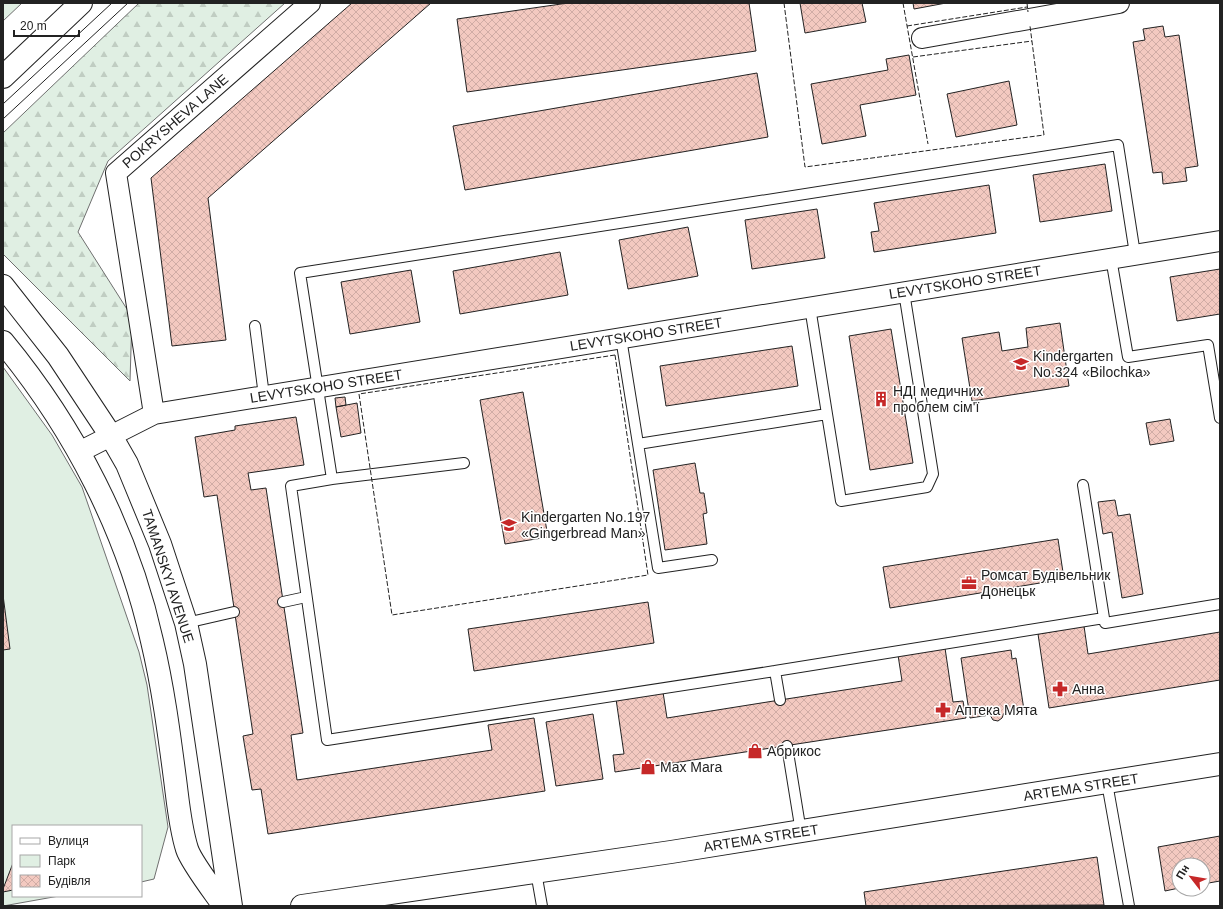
<svg xmlns="http://www.w3.org/2000/svg" width="1223" height="909" font-family="Arial,sans-serif">
<defs>
<pattern id="forest-firs" width="22" height="20" patternUnits="userSpaceOnUse"><rect width="22" height="20" fill="#e0efe3"/><path d="M5 1l3.5 6h-7zM16 11l3.5 6h-7z" fill="#c0cdc2"/></pattern>
<pattern id="building-cross-hatch" width="8" height="8" patternUnits="userSpaceOnUse"><rect width="8" height="8" fill="#f3c9c0"/><path d="M0 0l8 8M0 8l8-8" fill="none" stroke="#d0aca5"/></pattern>
</defs>
<rect width="100%" height="100%" fill="#fff"/>
<path fill="#e0efe3" stroke="#6f6f6f" d="M3,3H22L3,21Z
M3,367L52,435L82,487L139,652L147,685L168,827L154,879L141,882V826H13V896H59L3,906Z"/>
<path fill="url(#forest-firs)" stroke="#6f6f6f" d="M139,3H285L108,161L78,232L132,317L130,381L3,254V133Z"/>
<path fill="url(#building-cross-hatch)" stroke="#222" d="M352,3H431L208,198L226,340L172,346L151,178Z
M568,3H749L756,51L467,92L457,19Z
M800,3H862L866,22L805,33Z
M913,3H946L914,9Z
M1163,26L1165,37L1179,35L1198,166L1185,168L1187,181L1163,184L1162,172L1153,173L1133,42L1145,40L1143,29Z
M909,55L916,95L860,105L866,136L822,144L811,84L888,70L886,59Z
M757,73L768,137L465,190L453,126Z
M1009,81L1017,125L956,137L947,94Z
M1105,164L1112,211L1040,222L1033,175Z
M989,185L996,233L874,252L871,232L879,231L874,203Z
M817,209L825,258L752,269L745,220Z
M688,227L698,276L628,289L619,240Z
M560,252L568,295L460,314L453,271Z
M1220,269V314L1177,321L1170,277Z
M411,270L420,322L350,334L341,282Z
M1060,323L1069,386L972,401L962,338L999,332L1002,351L1028,347L1026,328Z
M891,329L913,463L870,470L849,336Z
M792,346L798,386L666,406L660,366Z
M523,392L548,537L505,544L480,400Z
M345,397L346,405L336,407L335,398Z
M357,403L361,433L341,437L336,407Z
M296,417L304,465L248,473L251,490L266,488L303,733L291,735L297,780L492,750L488,725L534,718L545,791L268,834L261,789L252,790L243,736L253,734L217,495L204,497L195,437L235,430V426Z
M1170,419L1174,441L1150,445L1146,423Z
M695,463L700,493H704L707,513L703,514L707,544L665,550L653,470Z
M1115,500L1118,516L1130,514L1143,594L1122,598L1112,532L1103,534L1098,502Z
M1058,539L1064,579L890,608L883,567Z
M3,595L10,649L3,650Z
M648,602L654,643L474,671L468,629Z
M1084,626L1088,654L1220,632V680L1049,708L1038,634Z
M945,648L953,702L963,701L966,718L615,772L613,755L624,754L616,699L663,692L667,718L780,700L902,681L898,655Z
M1011,650L1012,659L1016,658L1024,710L1004,713L1002,718L998,721L993,720L990,715L970,718L961,658Z
M593,714L603,779L556,786L546,722Z
M1220,836V881L1203,884V865H1179V888L1165,891L1158,847Z
M1097,857L1104,905L866,906L864,892Z
M13,863V890L3,892V889Z"/>
<g fill="none" stroke-linecap="round" stroke-linejoin="round">
<g stroke="#222" stroke-width="12">
<path id="lane" d="M1111,258L1128,357L1208,345L1220,418
M255,326L264,396
M621,338L658,568L712,560
M827,414L841,501L927,487L933,474L904,292
M638,444L827,414L810,307
M332,479L464,463
M1083,485L1104,618L775,671L327,740L291,486L332,479L300,273L1118,145L1135,254
M283,602L306,597
M1104,618L1105,623L1220,604
M186,623L234,612
M775,671L780,700
M787,746L801,832
M1107,783L1129,906
M536,872L542,906"/>
</g>
<g stroke="#222" stroke-width="22">
<path id="street" d="M922,38L1119,3
M154,414L116,173L310,3
M79,452L154,414L1220,241"/>
</g>
<g stroke="#222" stroke-width="24">
<path id="secondary" d="M3,77L81,3
M3,286L58,356L111,436L127,464L160,544L186,623L195,664L231,906
M3,342C74,428 128,532 152,641C163,687 169,733 175,779C178,802 180,827 187,849C191,862 215,893 224,906"/>
</g>
<g stroke="#222" stroke-width="24">
<path id="primary" d="M302,906L671,852L1220,764"/>
</g>
<use href="#lane" stroke="#fff" stroke-width="10"/>
<use href="#street" stroke="#fff" stroke-width="20"/>
<use href="#secondary" stroke="#fff" stroke-width="22"/>
<use href="#primary" stroke="#fff" stroke-width="22"/>
<path stroke="#222" stroke-width="1" d="M3,104L112,3
M3,119L128,3"/>
<path stroke="#222" stroke-width="1" stroke-dasharray="5 2" stroke-linecap="butt" d="M784,3L805,167L1044,135L1030,26
M903,3L928,144
M1027,3L1028,12
M907,26L1027,7
M913,57L1032,41
M615,355L648,575L392,615L359,394Z"/>
</g>
<defs>
<g id="school-bare" transform="scale(1.2)"><path d="M0-5L7-2L0 1L-7-2ZM-4 1L0 2.5L4 1V4Q0 6-4 4Z" fill="#c62828" stroke="#fff" stroke-width="2.5" paint-order="stroke"/></g>
<g id="building-bare" transform="scale(1.2)"><path d="M-4-6H4V6H1V3H-1V6H-4ZM-2.5-4.3h1.7v1.8h-1.7ZM.8-4.3h1.7v1.8H.8ZM-2.5-1h1.7V.8h-1.7ZM.8-1h1.7V.8H.8Z" fill="#c62828" stroke="#fff" stroke-width="2.5" paint-order="stroke"/></g>
<g id="office-bare" transform="scale(1.2)"><path d="M-6-3h4V-5.5h4V-3h4V5H-6ZM-1-4.5V-3h2v-1.5ZM-6 0V1H6V0Z" fill="#c62828" stroke="#fff" stroke-width="2.5" paint-order="stroke"/></g>
<g id="pharmacy-bare" transform="scale(1.2)"><path d="M-2-6h4v4h4v4h-4v4h-4v-4h-4v-4h4Z" fill="#c62828" stroke="#fff" stroke-width="2.5" paint-order="stroke"/></g>
<g id="shop-bare" transform="scale(1.2)"><path d="M-5-2.5h2.3a2.7 3.5 0 0 1 5.4 0H5L5.5 6h-11ZM-1.5-2.5h3a1.5 2.3 0 0 0-3 0Z" fill="#c62828" stroke="#fff" stroke-width="2.5" paint-order="stroke"/></g>
</defs>
<g fill-rule="evenodd">
<use href="#school-bare" x="1021" y="364"/>
<use href="#building-bare" x="881" y="399"/>
<use href="#school-bare" x="509" y="525"/>
<use href="#office-bare" x="969" y="583"/>
<use href="#pharmacy-bare" x="1060" y="689"/>
<use href="#pharmacy-bare" x="943" y="710"/>
<use href="#shop-bare" x="755" y="751"/>
<use href="#shop-bare" x="648" y="767"/>
</g>
<g text-anchor="middle" dominant-baseline="central" stroke-width="3" stroke-linejoin="round" paint-order="stroke">
<g font-size="14" fill="#222" stroke="#fff">
<text transform="translate(175 121) rotate(-41)">POKRYSHEVA LANE</text>
<text transform="translate(965 282) rotate(-9)">LEVYTSKOHO STREET</text>
<text transform="translate(646 334) rotate(-9)">LEVYTSKOHO STREET</text>
<text transform="translate(326 386) rotate(-9)">LEVYTSKOHO STREET</text>
<text transform="translate(168 576) rotate(72)">TAMANSKYI AVENUE</text>
<text transform="translate(1081 787) rotate(-9)">ARTEMA STREET</text>
<text transform="translate(761 838) rotate(-9)">ARTEMA STREET</text>
</g>
<g font-size="14" fill="#222" stroke="#fff" text-anchor="start">
<text x="1033" y="356">Kindergarten<tspan x="1033" dy="16">No.324 «Bilochka»</tspan></text>
<text x="893" y="391">НДІ медичних<tspan x="893" dy="16">проблем сім'ї</tspan></text>
<text x="521" y="517">Kindergarten No.197<tspan x="521" dy="16">«Gingerbread Man»</tspan></text>
<text x="981" y="575">Ромсат Будівельник<tspan x="981" dy="16">Донецьк</tspan></text>
<text x="1072" y="689">Анна</text>
<text x="955" y="710">Аптека Мята</text>
<text x="767" y="751">Абрикос</text>
<text x="660" y="767">Max Mara</text>
</g>
</g>
<rect width="1223" height="909" fill="none" stroke="#222222" stroke-width="8"/>
<rect x="12" y="825" width="130" height="72" fill="#ffffff" stroke="#a7a7a7"/>
<rect x="20" y="838" width="20" height="6" fill="#ffffff" stroke="#a7a7a7"/>
<text x="48" y="845" font-size="12" fill="#222222">Вулиця</text>
<rect x="20" y="855" width="20" height="12" fill="#e0efe3" stroke="#a7a7a7"/>
<text x="48" y="865" font-size="12" fill="#222222">Парк</text>
<rect x="20" y="875" width="20" height="12" fill="url(#building-cross-hatch)" stroke="#a7a7a7"/>
<text x="48" y="885" font-size="12" fill="#222222">Будівля</text>
<g transform="translate(1191 877) rotate(301)"><circle r="19" fill="#ffffff" stroke="#a7a7a7"/>
<path d="M0-3L7 15L0 10L-7 15Z" fill="#c62828"/>
<text y="-6" font-size="11" font-weight="bold" text-anchor="middle" fill="#222222">Пн</text>
</g>
<path d="M14 30v6h65v-6" fill="none" stroke="#222222" stroke-width="2"/>
<text x="20" y="30" font-size="12" fill="#222222" stroke="#ffffff" stroke-width="3" paint-order="stroke">20 m</text>
</svg>
